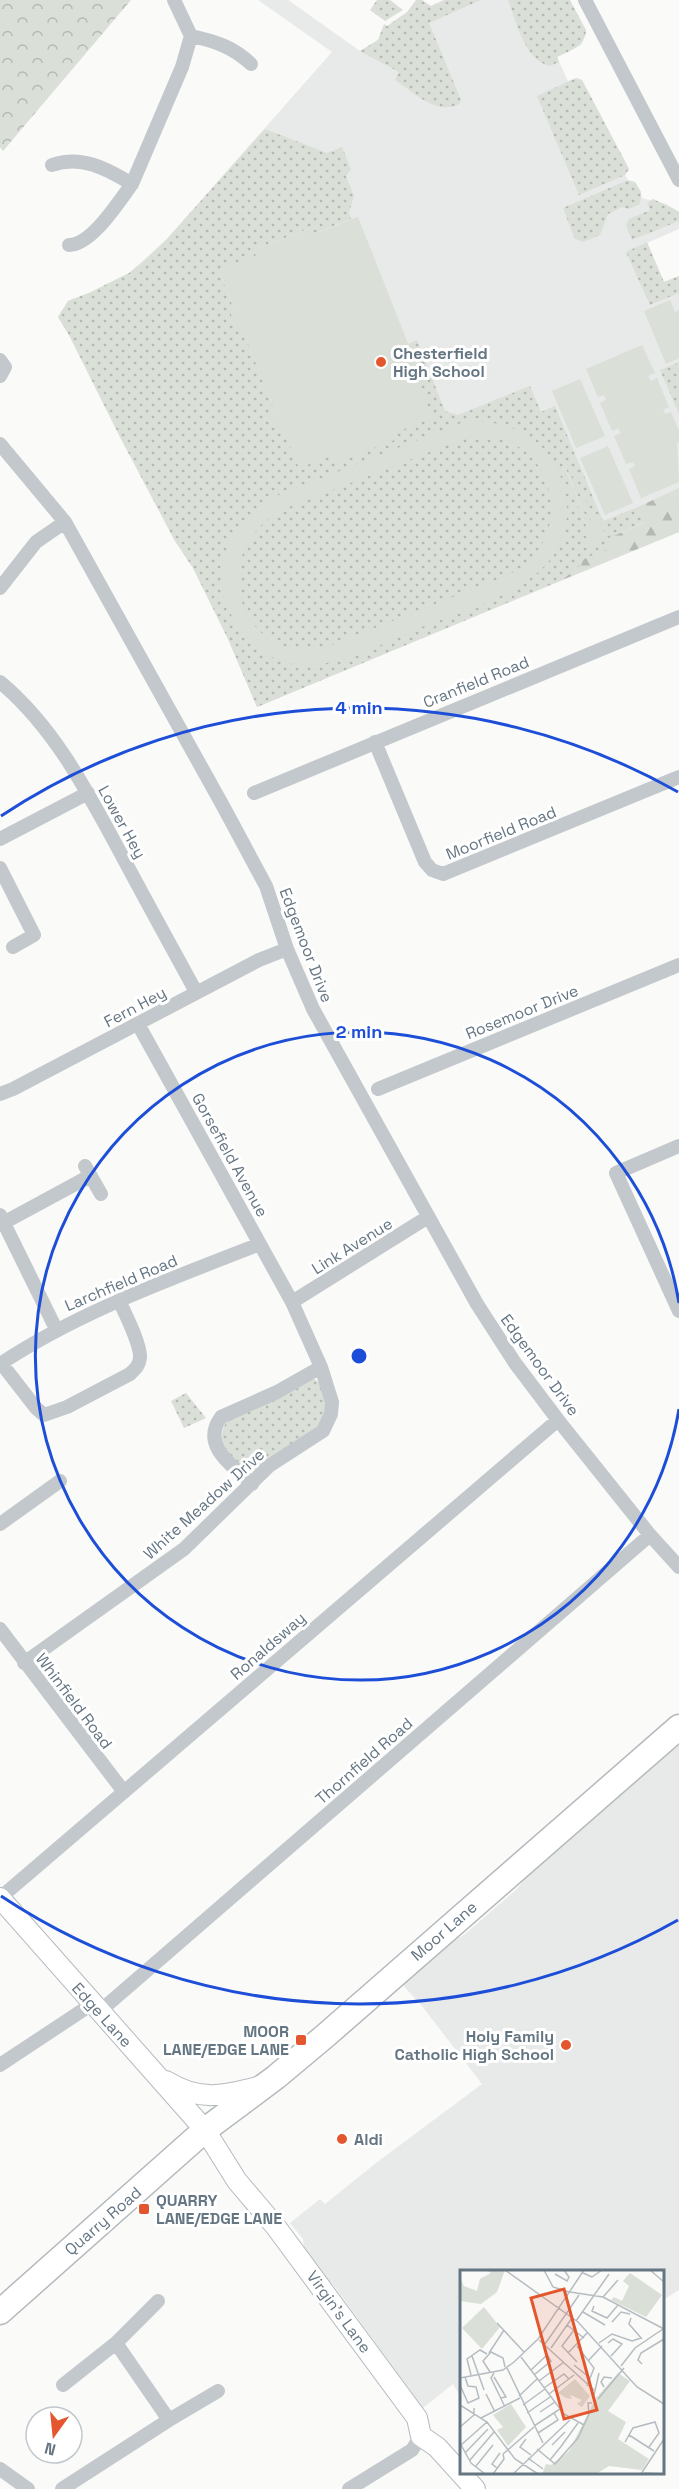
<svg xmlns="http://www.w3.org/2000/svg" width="679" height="2489" font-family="'Space Grotesk',sans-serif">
<defs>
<pattern id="grass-dots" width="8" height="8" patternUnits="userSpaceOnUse" patternTransform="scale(1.5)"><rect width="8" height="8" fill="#dadfd7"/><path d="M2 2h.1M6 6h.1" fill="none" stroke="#b4b9b4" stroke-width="1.8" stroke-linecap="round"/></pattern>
<pattern id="forest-firs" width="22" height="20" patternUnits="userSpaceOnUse" patternTransform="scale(1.5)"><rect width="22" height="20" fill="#dadfd7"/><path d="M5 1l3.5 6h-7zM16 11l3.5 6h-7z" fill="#b4b9b4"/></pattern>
<pattern id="park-crowns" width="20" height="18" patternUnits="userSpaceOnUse" patternTransform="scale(1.5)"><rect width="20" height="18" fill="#dadfd7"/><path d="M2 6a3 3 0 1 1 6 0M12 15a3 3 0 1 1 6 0" fill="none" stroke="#b4b9b4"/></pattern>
</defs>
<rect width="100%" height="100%" fill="#fafaf8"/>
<path fill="#e8e9e9" d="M258,0H288L360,51L444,0H570L586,33L581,45L557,57L568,81L576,78L582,80L629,169L625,174L627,178L628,181L635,182L641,192L642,198L666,204L679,212V229L647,243L664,282L679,276V532L257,707L228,639L193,568L175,541L120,437L69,335L58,317L68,301L91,292L129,273L166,240L332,52Z
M679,1741V2290L663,2300L662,2272H462L461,2397L453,2384L423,2408L332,2283L328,2281L304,2249L303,2239L290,2223L320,2199L325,2204L376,2163L482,2084L422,2006L399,1981L436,1949L464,1935L517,1889L534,1866Z"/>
<path fill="url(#grass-dots)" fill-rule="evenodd" d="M377,0H390L403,10L385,21L370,10Z
M416,0H422L431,6L444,0H481L429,23L461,100L459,104C436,116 414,92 395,80L399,72L360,51L378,40L384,24L387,26L407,12Z
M508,0H570L586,30C585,47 571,50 557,57L559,62L550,66C524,60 517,22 508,0Z
M576,78L582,80L629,169L625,175L579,195L537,96Z
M265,129L327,153L342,147L351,169L346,176L354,196L349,212L351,219L313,234L310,228L254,250L256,256L219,271L235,312L231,314L236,327L241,326L276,414L271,416L277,430L283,428L299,468L336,453L339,461L397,438L394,433L415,376L420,374L408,344L417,340L445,411L458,415L530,386L541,412L555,406L603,521L638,507L644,522L605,540L608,549L584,559L581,565L562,580L257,707L228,639L193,568L175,541L120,437L69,335L58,317L68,301L91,292L129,273L142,263L166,240ZM569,467L596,524L590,546L583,529L587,528L563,469H566L590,527L594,526Z
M628,180L635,182L641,192L640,204L629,209L622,207L608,214L600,235L583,242L575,239L563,208Z
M653,199L676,210L679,212V221L632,240L626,225L629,219L650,210L647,203Z
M647,242L664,282L679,276V293L650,305L626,252Z
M679,362V414L660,370Z
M313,1378L320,1383L327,1408L317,1430L255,1472L246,1471C228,1455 213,1446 227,1420Z
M186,1393L206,1418L184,1428L171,1401Z"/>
<path fill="url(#forest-firs)" d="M679,488V532L562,580L581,565L584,559L608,549L604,540L644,523L638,507Z"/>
<path fill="url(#park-crowns)" d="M0,0H131L3,151L0,147Z"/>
<path fill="#dadfd7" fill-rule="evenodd" d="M358,217L420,374L416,376L432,418L395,433L397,439L339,462L335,454L299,468L283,429L277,431L271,416L276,414L241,326L236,328L231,314L235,312L219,270L256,256L254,250L311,228L314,234Z
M670,300L675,312L679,310V358L666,364L644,311Z
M642,345L655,373L648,376L651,381L657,378L669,407L663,410L665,414L671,412L679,431V442L677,443L679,482L641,498L629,469L635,466L633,462L626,464L614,436L621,433L618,428L612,431L600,403L606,400L604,395L598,397L586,369Z
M580,379L605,436L576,448L552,391Z
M471,419L473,422C502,420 530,432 549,455C561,471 567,491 567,510C568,585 476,605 422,627C384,643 334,671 292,664C259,658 233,628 224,597C213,555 239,514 276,496ZM473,437C556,429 582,542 506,576L324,648C240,666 202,552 284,509L460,440Z
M608,446L633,503L605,515L580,458Z
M571,466L596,524L600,522L607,538L590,546L583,529L587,527L563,470L565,469L590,526H593L569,467Z"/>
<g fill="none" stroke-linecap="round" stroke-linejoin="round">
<g stroke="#b3babf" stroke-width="22">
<path id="secondary" d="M0,1898L205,2130L237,2181L276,2227L417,2418L421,2436L437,2447L475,2489
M166,2081C200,2102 224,2096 261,2086"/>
</g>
<g stroke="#b4b9bd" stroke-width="27">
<path id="highway" d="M0,2312L205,2130L276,2077L325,2036L679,1727"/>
</g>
<path stroke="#c3c8cc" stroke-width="14" d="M585,0L679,180
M191,36C215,41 233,47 251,64
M52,165C81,155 106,168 132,184L182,67L191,36L174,0
M69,245C92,245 119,201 132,184
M0,360L5,367L0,376
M0,444L65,522L223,806L266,886L287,949L313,1009L477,1304L515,1363L558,1420L650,1535L679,1567
M0,588L36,542L65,522
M0,682C54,727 87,791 120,852C145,899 171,946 196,992
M375,742L425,862L432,870L443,874L679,777
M254,793L679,617
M0,839L88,793
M0,868L34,935L13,947
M378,1089L679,965
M0,1094L13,1089L259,960L287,949
M679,1146L616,1173L679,1311
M85,1166L101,1194
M0,1215L56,1329
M3,1223L90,1176
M292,1302L428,1217
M1,1363L36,1408L44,1415L67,1407L130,1374C135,1369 139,1366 140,1358C141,1344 125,1314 119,1300
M0,1364C80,1311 171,1279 260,1244
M252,1484C233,1466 200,1446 221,1417L277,1392L321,1367
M0,1524L60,1481
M0,1629L124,1792
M24,1663L184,1549L269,1466L323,1431L331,1414L332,1402L321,1367L292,1302L138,1024
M0,1898L558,1420
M99,2012L650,1535
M0,2065L92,2004
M116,2343L169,2420
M63,2385L116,2343L158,2301
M0,2469L28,2489
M62,2489L169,2420L218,2391
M349,2489L412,2450L421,2436"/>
<use href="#secondary" stroke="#fff" stroke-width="20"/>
<use href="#highway" stroke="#fff" stroke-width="24"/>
</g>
<g fill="none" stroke="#1d4ed8" stroke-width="3">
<path d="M679 1409A324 324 0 1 1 679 1303"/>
<path d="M678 1920A648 648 0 0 1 1 1896M1 816A648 648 0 0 1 678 792"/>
</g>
<g fill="#e4572e" stroke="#fff" stroke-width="2">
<circle cx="381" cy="362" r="6"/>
<rect x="295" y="2034" width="12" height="12" rx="3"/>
<circle cx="566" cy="2045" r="6"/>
<circle cx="342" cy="2139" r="6"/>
<rect x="138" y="2203" width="12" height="12" rx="3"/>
</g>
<g text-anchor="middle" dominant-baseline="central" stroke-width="6" stroke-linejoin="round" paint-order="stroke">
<g font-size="16" font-weight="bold" fill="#657683" stroke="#fff" text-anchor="start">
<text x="393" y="353">Chesterfield<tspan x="393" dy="18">High School</tspan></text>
<text x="289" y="2031" text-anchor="end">MOOR<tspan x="289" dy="18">LANE/EDGE LANE</tspan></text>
<text x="554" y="2036" text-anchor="end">Holy Family<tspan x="554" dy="18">Catholic High School</tspan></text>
<text x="354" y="2139">Aldi</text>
<text x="156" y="2200">QUARRY<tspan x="156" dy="18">LANE/EDGE LANE</tspan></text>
</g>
<g font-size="16" fill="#657683" stroke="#fff">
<text transform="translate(476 682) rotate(-22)">Cranfield Road</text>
<text transform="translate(122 822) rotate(61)">Lower Hey</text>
<text transform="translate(501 833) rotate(-22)">Moorfield Road</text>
<text transform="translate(306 945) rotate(69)">Edgemoor Drive</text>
<text transform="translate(135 1007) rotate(-28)">Fern Hey</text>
<text transform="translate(522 1012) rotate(-22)">Rosemoor Drive</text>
<text transform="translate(230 1155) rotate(61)">Gorsefield Avenue</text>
<text transform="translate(352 1246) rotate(-32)">Link Avenue</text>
<text transform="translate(121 1283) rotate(-23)">Larchfield Road</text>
<text transform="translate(540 1365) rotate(54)">Edgemoor Drive</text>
<text transform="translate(204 1504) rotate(-42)">White Meadow Drive</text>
<text transform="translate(268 1646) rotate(-41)">Ronaldsway</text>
<text transform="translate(74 1701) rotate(53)">Whinfield Road</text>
<text transform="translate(364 1761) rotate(-41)">Thornfield Road</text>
<text transform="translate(444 1931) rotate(-41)">Moor Lane</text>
<text transform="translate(102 2015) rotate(48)">Edge Lane</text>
<text transform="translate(103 2221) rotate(-41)">Quarry Road</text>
<text transform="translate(339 2312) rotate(54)">Virgin's Lane</text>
</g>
</g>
<g transform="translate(460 2270)">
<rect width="204" height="204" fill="#fafaf8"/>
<path d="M115,109L130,126L122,137L117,134L122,130L110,125L112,129L106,128L98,123Z" fill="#dadfd7"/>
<path d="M27,0H45L37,22L21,34L0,31V8L4,16L17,21L20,9L31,3Z" fill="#dadfd7"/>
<path d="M170,3L202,25L186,47L151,30L154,27L162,31L169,16L163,11Z" fill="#dadfd7"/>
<path d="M24,37L40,57L22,79L2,58ZM158,103L170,111L148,141L166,152L158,169L189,189L182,200L149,196L136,204H82L86,194L91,195L109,181L136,128ZM51,134L66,157L48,176L37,160L43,157L33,145Z" fill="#dadfd7"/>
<path d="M157,111L165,118L148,140L144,130L157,120L148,125L143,120Z" fill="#dadfd7"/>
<path fill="none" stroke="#b5bdc2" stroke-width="1.5" d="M45,0L118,52L177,117L204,134M84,0L93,17L109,22M190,0L204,12M123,3L132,7L142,0M95,4L107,11L109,7L104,0M110,22L143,27L204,59M143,27L158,10M134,36L132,41L147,48L158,35M123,42L145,55M106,44L119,25M171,48L169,54L182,69M116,51L149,4M152,52L161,42L170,44M37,53L64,82M107,55L124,68M114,60L102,76L117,92M79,70L134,120M139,73L152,64L172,71L181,68M148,73L153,69L162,74L151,86M85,74L106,44M117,76L134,98L127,116M91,78L112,48M29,83L44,60M108,83L128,62M12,86L24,120M61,87L104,144L124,155M128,91L142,76M182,94L178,90L181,83L204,69M114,95L130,108M161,96L175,78L203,59M47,98L83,173M71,100L87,85M30,102L23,91L31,82L43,88L45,97M34,103L31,108L45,137M11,105L7,89L20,80L27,84M74,105L91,91L87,85M34,107L46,127L40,128M0,108L43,100L54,92L78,69L124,0M79,111L104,92M0,115L8,133L19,128L16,117L8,116L5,107M144,117L141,112L144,107L152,108M84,118L104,104L109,109M26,124L35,142M89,124L114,105M134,125L139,103M59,126L77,109M138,129L164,98M0,135L27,152L55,189L78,204M63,135L85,119M80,142L95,132M67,143L90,127M21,148L60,128M74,156L100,139M0,157L14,145V138M78,163L98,150L94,143M169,165L194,181M66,169L60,177L71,185M165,172L173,158L195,152L199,163L189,177M0,173L11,193L25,204M1,175L27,152M92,175L105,162M102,175L118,153M77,179L95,194L118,168L129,144L128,133H132M5,183L28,159M43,184L74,157M68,188L83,199M10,190L34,162M90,190L103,174M16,196L33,175M37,198L32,194L40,183M184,203L204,204M33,204L44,189L43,184M53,204L110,150M181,204L204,169"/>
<path fill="#e4572e" fill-opacity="0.15" stroke="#e4572e" stroke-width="3" d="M104,19L137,140L104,149L71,28Z"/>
<rect width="204" height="204" fill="none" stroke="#657683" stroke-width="3"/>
</g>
<circle cx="359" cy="1356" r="9" fill="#1d4ed8" stroke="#fff" stroke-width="3"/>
<g font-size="18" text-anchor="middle" font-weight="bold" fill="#1d4ed8" stroke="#fff" stroke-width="6" stroke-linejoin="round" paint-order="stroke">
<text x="359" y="714">4 min</text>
<text x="359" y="1038">2 min</text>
</g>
<g transform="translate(54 2435) rotate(195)"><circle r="28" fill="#ffffff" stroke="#c1c8cd" stroke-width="1.5"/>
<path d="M0-4.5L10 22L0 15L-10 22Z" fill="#e4572e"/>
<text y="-9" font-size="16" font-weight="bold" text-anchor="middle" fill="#657683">N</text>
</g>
</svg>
